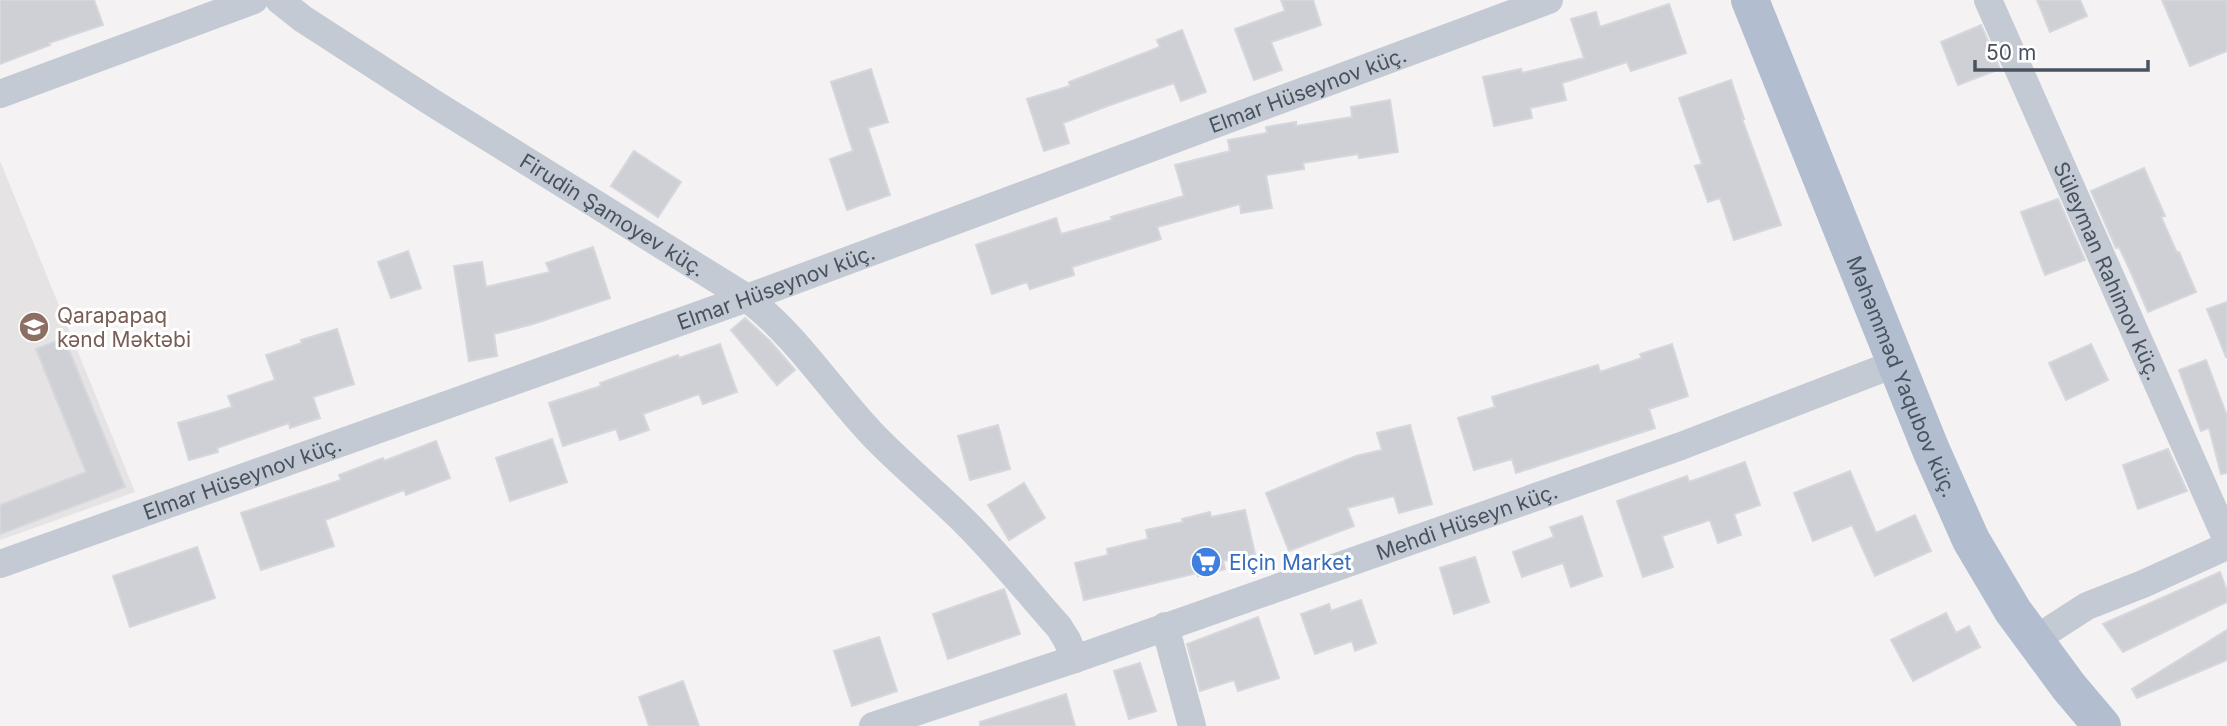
<svg xmlns="http://www.w3.org/2000/svg" width="2227" height="726" font-family="Inter,sans-serif">
<rect width="100%" height="100%" fill="#f4f2f2"/>
<path fill="#e5e3e4" d="M0,161L135,492L0,540Z"/>
<path fill="#ced0d6" stroke="#d6d7dd" stroke-width="2" d="M0,0H94L103,25L49,43L50,45L0,64Z
M1281,0H1313L1321,25L1271,42L1282,70L1254,80L1235,29L1285,11Z
M2037,0H2080L2087,16L2050,32Z
M2162,0H2227V51L2190,66Z
M1669,4L1686,53L1631,71L1627,62L1562,83L1566,100L1530,108L1532,118L1494,126L1483,77L1521,69L1522,73L1584,58L1571,19L1596,12L1600,27Z
M1981,25L2000,69L1958,85L1941,42Z
M1182,30L1206,92L1181,101L1174,83L1110,105L1063,123L1069,143L1044,151L1027,99L1070,86L1069,82L1160,47L1157,40Z
M871,69L888,122L868,128L890,195L847,210L830,159L853,151L831,82Z
M1731,80L1744,119H1742L1781,225L1734,240L1720,198L1708,202L1695,166L1702,164L1679,98Z
M1390,100L1398,152L1359,158L1358,154L1303,163L1304,169L1266,175L1272,208L1241,213L1240,204L1157,227L1161,239L1072,267L1074,275L1030,289L1027,282L992,294L976,245L1056,218L1061,234L1112,220L1111,217L1184,196L1175,165L1230,151L1228,140L1267,133L1266,127L1296,122V126L1352,117L1351,107Z
M634,151L681,182L658,217L611,186Z
M2144,168L2165,216L2161,217L2177,253L2179,252L2196,292L2148,312L2129,268L2119,247L2116,248L2091,191Z
M2058,199L2085,260L2045,275L2021,212Z
M593,247L610,298L533,324L494,334L497,356L469,361L454,266L482,262L486,287L550,272L546,263Z
M408,251L421,288L391,298L378,262Z
M2227,302V357H2226L2207,309Z
M745,318L770,341L795,370L777,385L731,330Z
M337,329L354,384L313,397L320,418L290,428L289,423L217,448L218,452L189,460L178,423L232,407L228,396L275,380L266,355L302,343L301,340Z
M64,338L125,487L0,534V505L86,472L36,349Z
M720,344L737,392L703,404L699,394L643,414L649,430L620,440L616,429L563,446L549,403L601,386L600,383L678,355L679,358Z
M1672,344L1688,396L1649,409L1655,428L1516,473L1512,459L1474,470L1458,418L1495,407L1492,397L1598,365L1600,372L1642,358L1640,354Z
M2091,344L2108,380L2066,400L2049,363Z
M2206,360L2227,416V473L2221,474L2209,428L2201,431L2179,370Z
M998,425L1010,469L970,480L958,436Z
M1410,425L1432,504L1399,513L1394,496L1347,508L1354,526L1289,551L1266,493L1356,456L1382,450L1377,433Z
M552,439L567,482L510,501L496,458Z
M436,441L450,478L406,495L404,490L325,520L334,546L261,570L241,513L341,480L339,475L383,458L384,461Z
M2168,449L2187,491L2138,509L2123,465Z
M1745,462L1760,505L1734,514L1741,535L1718,543L1710,520L1662,536L1673,567L1643,577L1617,501L1687,476L1689,482Z
M1850,471L1876,533L1915,515L1931,551L1875,576L1852,525L1813,541L1794,493Z
M1024,483L1045,518L1009,540L988,505Z
M1245,510L1255,554L1223,561L1225,569L1198,576L1197,573L1084,600L1075,563L1108,555L1107,549L1148,539L1146,530L1183,522L1182,519L1210,512L1211,517Z
M1582,516L1602,576L1571,587L1563,563L1522,577L1513,552L1554,537L1550,527Z
M197,547L215,598L130,627L113,576Z
M1475,557L1489,602L1454,614L1440,568Z
M2220,572L2227,591V602L2123,652L2103,624Z
M1004,589L1020,634L948,659L933,614Z
M1361,600L1376,643L1355,651L1352,641L1315,654L1301,614L1329,604L1331,611Z
M1946,613L1956,633L1969,626L1980,647L1913,681L1891,640Z
M1258,617L1279,678L1238,691L1234,680L1200,691L1187,644Z
M2227,630V660L2137,698L2132,689Z
M879,637L897,691L852,706L834,651Z
M1140,663L1156,711L1129,719L1114,671Z
M683,681L699,726H649L639,697Z
M1066,694L1075,726H980V722Z"/>
<g fill="none" stroke-linecap="round" stroke-linejoin="round">
<g stroke="#c3cad3" stroke-width="28">
<path id="s1" d="M279,0L303,19L433,103L747,298C797,336 830,390 873,435C903,466 936,493 966,523C999,556 1028,592 1059,627L1067,640L1075,659"/>
<path id="s2" d="M1988,0L2227,540"/>
<path d="M0,94L254,0"/>
<path id="s3" d="M0,564L747,298L1549,0"/>
<path d="M1165,626L1192,726"/>
<path d="M2034,640L2087,606L2143,584L2227,546"/>
<path id="s4" d="M873,726L1075,659L1681,446L1897,363"/>
</g>
<path stroke="#b2becf" stroke-width="38" id="s5" d="M1750,0L1931,450L1971,540L2013,611L2069,687L2102,726"/>
</g>
<defs>
<g id="school-disc" transform="scale(1.575)"><circle r="9.5" fill="#8d6e63" stroke="#fff"/><path d="M0-5L7-2L0 1L-7-2ZM-4 1L0 2.5L4 1V4Q0 6-4 4Z" fill="#fff"/></g>
<g id="supermarket-disc" transform="scale(1.575)"><circle r="9.5" fill="#3f7fe0" stroke="#fff"/><path d="M-6-5.5h2.5l.6 2H6L4.5 2H-2.5L-4.4-4H-6ZM-1.5 3.2a1.3 1.3 0 1 0 .1 0ZM3 3.2a1.3 1.3 0 1 0 .1 0Z" fill="#fff"/></g>
</defs>
<g fill-rule="evenodd">
<use href="#school-disc" x="34" y="327"/>
<use href="#supermarket-disc" x="1206" y="562"/>
</g>
<g text-anchor="middle" dominant-baseline="central" stroke-width="6" stroke-linejoin="round" paint-order="stroke">
<g font-size="21" fill="#49535f" stroke="#fff">
<text stroke="none"><textPath href="#s3" startOffset="1391">Elmar Hüseynov küç.</textPath></text>
<text stroke="none"><textPath href="#s1" startOffset="397">Firudin Şamoyev küç.</textPath></text>
<text stroke="none"><textPath href="#s2" startOffset="296">Süleyman Rahimov küç.</textPath></text>
<text stroke="none"><textPath href="#s3" startOffset="824">Elmar Hüseynov küç.</textPath></text>
<text stroke="none"><textPath href="#s5" startOffset="406">Məhəmməd Yaqubov küç.</textPath></text>
<text stroke="none"><textPath href="#s3" startOffset="257">Elmar Hüseynov küç.</textPath></text>
<text stroke="none"><textPath href="#s4" startOffset="628">Mehdi Hüseyn küç.</textPath></text>
</g>
<g font-size="21" fill="#785e54" stroke="#fff" text-anchor="start">
<text x="57" y="315">Qarapapaq<tspan x="57" dy="24">kənd Məktəbi</tspan></text>
</g>
<g font-size="21" fill="#366cbe" stroke="#fff" text-anchor="start">
<text x="1229" y="562">Elçin Market</text>
</g>
</g>
<path d="M1975 60v10h173v-10" fill="none" stroke="#49535f" stroke-width="3.5"/>
<text x="1986" y="60" font-size="21" fill="#49535f" stroke="#ffffff" stroke-width="5" paint-order="stroke">50 m</text>
</svg>
